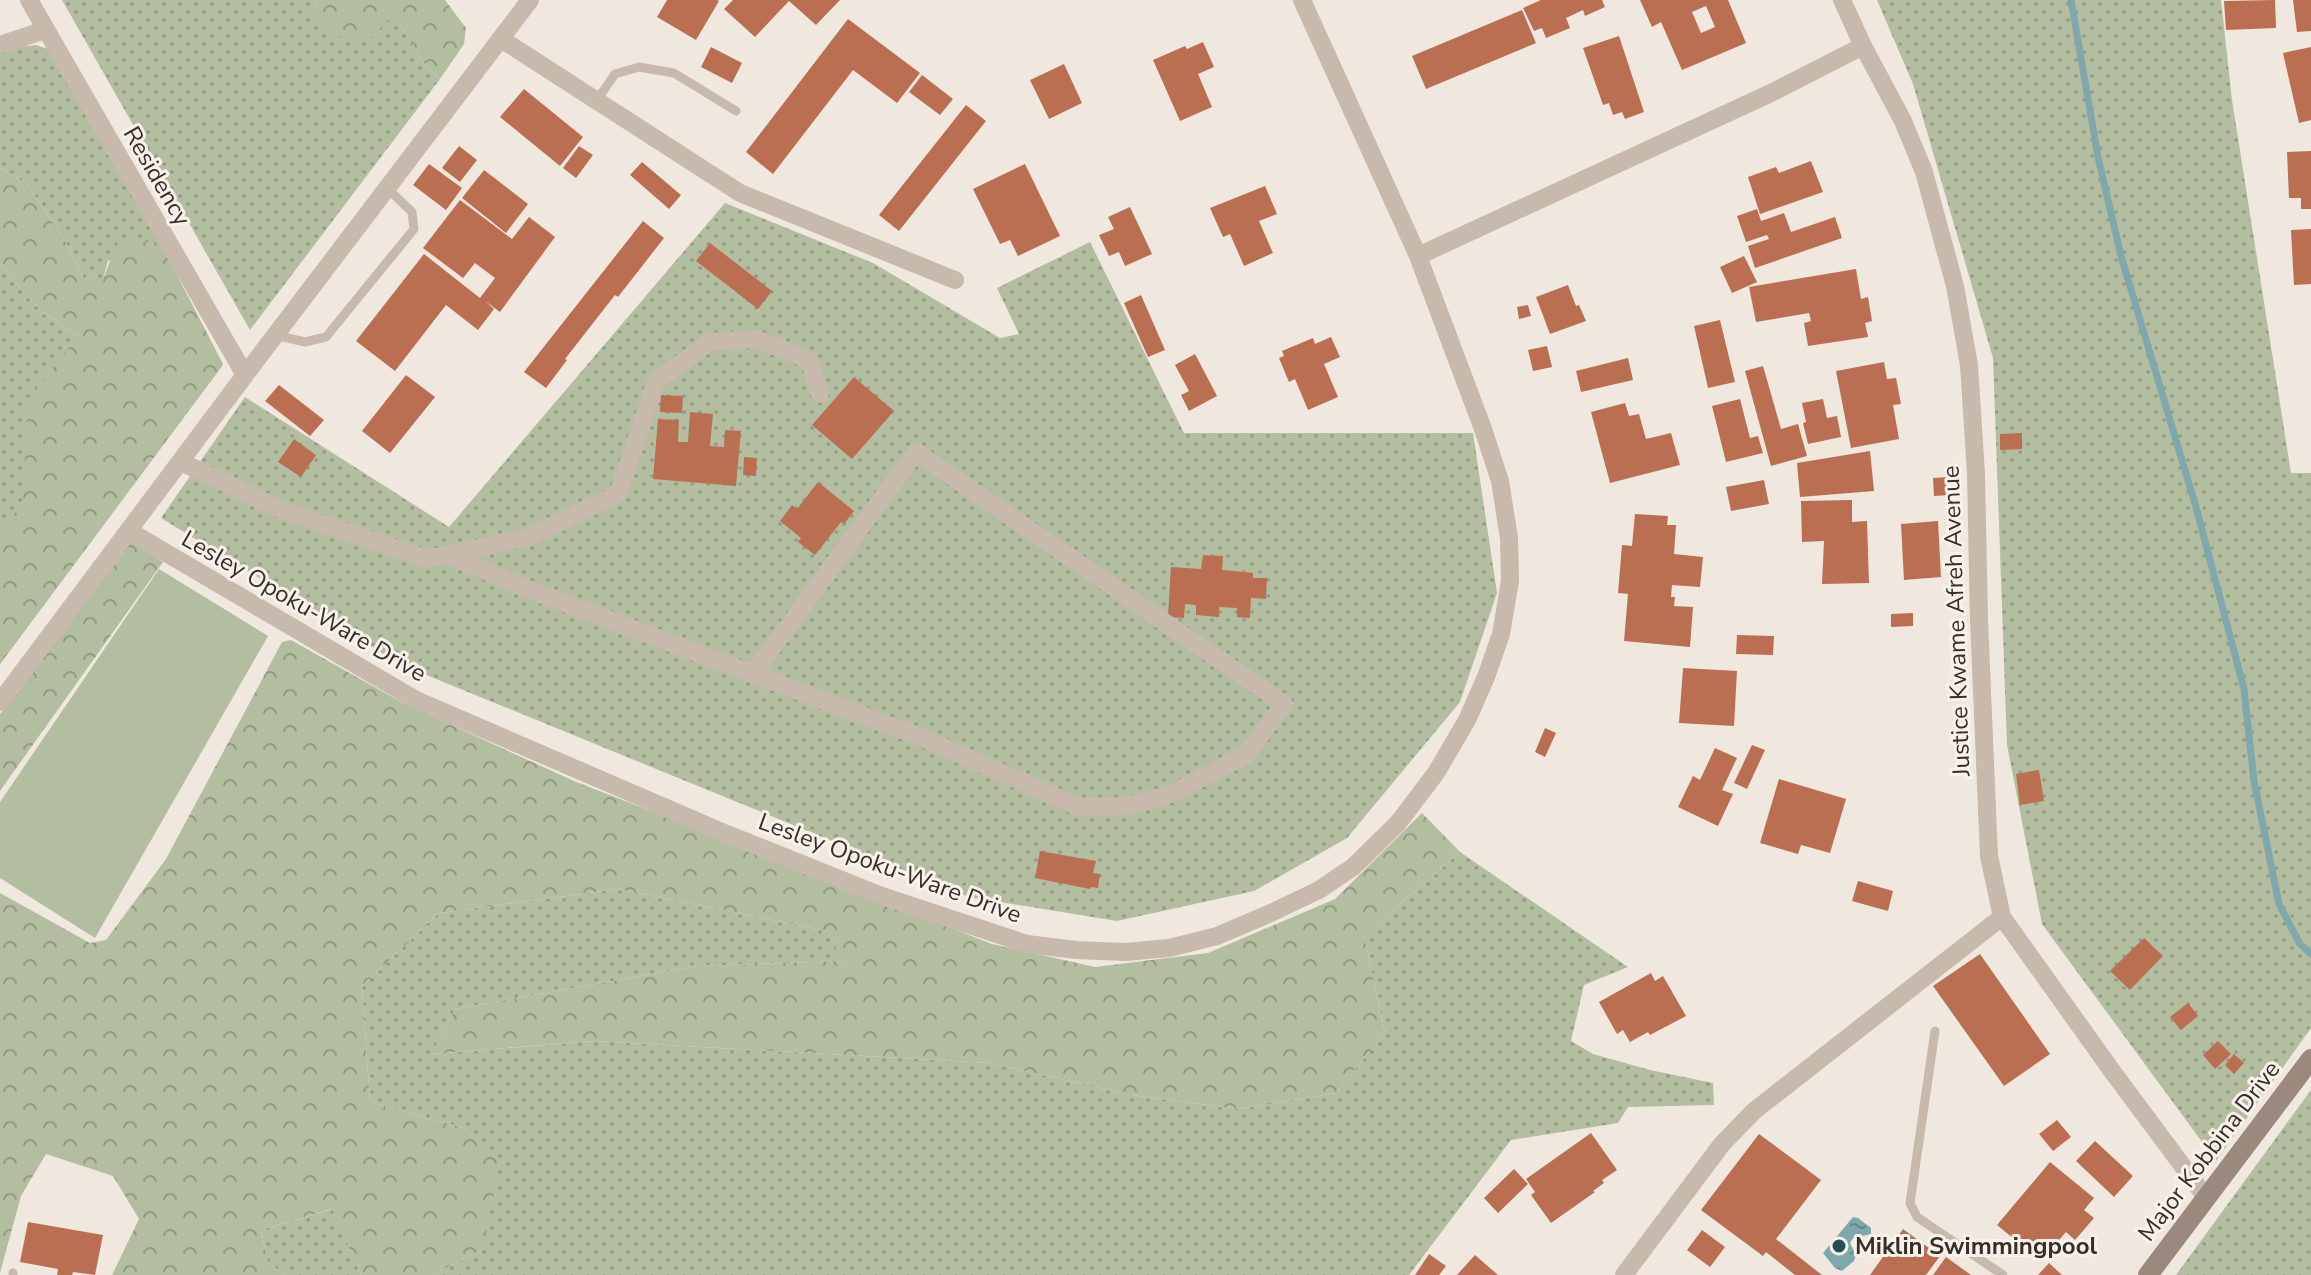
<svg xmlns="http://www.w3.org/2000/svg" width="2311" height="1275" font-family="'Nunito Sans',sans-serif">
<defs>
<pattern id="grass-dots" width="8" height="8" patternUnits="userSpaceOnUse" patternTransform="scale(2)"><rect width="8" height="8" fill="#b3bea0"/><path d="M2 2h.1M6 6h.1" fill="none" stroke="#929b83" stroke-width="1.8" stroke-linecap="round"/></pattern>
<pattern id="forest-crowns" width="20" height="18" patternUnits="userSpaceOnUse" patternTransform="scale(2)"><rect width="20" height="18" fill="#b3bea0"/><path d="M2 6a3 3 0 1 1 6 0M12 15a3 3 0 1 1 6 0" fill="none" stroke="#929b83"/></pattern>
<pattern id="water-ripples" width="26" height="14" patternUnits="userSpaceOnUse" patternTransform="scale(2)"><rect width="26" height="14" fill="#80a7ab"/><path d="M2 4q2-2 4 0t4 0M15 11q2-2 4 0t4 0" fill="none" stroke="#6a888b"/></pattern>
</defs>
<rect width="100%" height="100%" fill="#f0e8df"/>
<path fill="url(#grass-dots)" d="M62,0H316L314,19H387L401,25L422,61L440,79L250,330Z
M1877,0H2221L2232,100L2291,473H2311V1028L2216,1161L2042,924L2007,745L1993,358L1913,84Z
M36,45L48,49L161,244L108,261L102,282L84,278L65,241L27,184L0,168V49Z
M725,203L873,263L1000,338L1019,334L997,288L1090,242L1184,433H1473L1497,593L1460,702L1347,838L1254,891L1117,921L969,897L402,665L161,518L245,397L449,527Z
M0,265L40,310L78,336L62,358L131,411L223,365L0,664Z
M1460,852L1628,967L1584,985L1571,1041L1593,1054L1650,1070L1713,1083L1714,1105L1628,1107L1618,1123L1511,1140L1409,1275H432L483,1249L467,1129L370,1102L362,986L439,913L618,889L827,931L844,961L697,966L455,1009L432,1054L594,1041L990,1063L1131,1095L1239,1109L1336,1093L1385,1033L1364,935Z
M2311,1090V1275H2176Z
M333,1209L361,1275H286L268,1263L261,1230Z"/>
<path fill="url(#forest-crowns)" d="M316,0H445L466,28L464,44L440,79L422,61L401,25L387,20L373,37L347,42L314,18Z
M0,168L27,184L65,241L84,278L102,281L117,244L138,238L161,244L223,364L0,664V531L23,504L27,400L78,336L40,310L0,265Z
M132,541L163,562L0,791V714Z
M291,640L403,703L574,781L992,944L1095,967L1208,953L1335,899L1422,813L1460,852L1364,935L1385,1033L1336,1093L1239,1109L1131,1095L990,1063L594,1041L431,1054L455,1009L697,966L843,961L827,931L618,889L439,913L362,986L370,1102L467,1129L500,1162L483,1249L432,1275H361L332,1209L261,1230L268,1263L286,1275H112L139,1219L113,1176L46,1154L21,1196L0,1273V893L90,943L106,940L166,859L282,642Z"/>
<path fill="#b3bea0" d="M159,569L268,636L95,938L0,878V802Z"/>
<path fill="url(#water-ripples)" d="M1853,1217L1858,1218L1871,1228V1234L1853,1238L1850,1243L1856,1255L1854,1261L1842,1271L1835,1268L1823,1253Z"/>
<g fill="none" stroke-linecap="round" stroke-linejoin="round">
<path stroke="#80a7ab" stroke-width="7" d="M2071,0L2098,157L2121,256L2196,507L2244,689L2254,781L2279,904L2300,944L2311,954"/>
</g>
<path fill="#ba6f52" fill-rule="evenodd" d="M667,0H717L719,1L696,40L657,17Z
M733,0H840L816,25L789,1L755,37L724,9Z
M1541,0H1602L1605,7L1585,16L1583,10L1566,18L1570,28L1546,38L1542,28L1534,31L1523,8Z
M1640,0H1728L1746,43L1682,70L1661,22L1652,27ZM1706,6L1715,27L1701,33L1692,12Z
M2275,0L2276,28L2226,30L2224,1Z
M2293,0H2311V31L2297,32Z
M1522,10L1536,43L1426,89L1412,56Z
M848,19L920,73L897,103L853,70L773,174L746,152Z
M1619,36L1644,112L1625,119L1622,112L1613,115L1609,103L1603,105L1583,48Z
M1203,42L1214,67L1198,74L1212,107L1180,121L1153,60L1185,46L1187,49Z
M711,47L742,63L732,83L701,67Z
M2311,47V120L2299,123L2283,53Z
M1064,64L1082,103L1049,119L1030,80Z
M922,75L953,99L940,115L909,92Z
M524,89L583,137L560,166L500,117Z
M966,105L986,121L899,231L879,215Z
M459,146L477,160L460,182L442,168Z
M579,146L593,155L576,178L563,168Z
M2311,151V209H2301V198H2289L2287,152Z
M1811,161L1823,192L1760,214L1748,177L1776,167L1779,173Z
M642,162L681,195L669,209L630,175Z
M429,164L462,188L446,210L413,185Z
M1025,164L1060,236L1018,256L1010,240L1000,244L973,189Z
M484,170L528,204L506,233L462,198Z
M1265,186L1277,214L1259,221L1273,253L1244,266L1230,234L1223,237L1210,208Z
M460,200L512,239L529,217L555,237L500,312L485,301L494,309L478,330L446,305L395,371L356,341L424,254L480,298L495,278L475,263L463,278L423,248Z
M1130,207L1152,254L1125,266L1119,252L1109,256L1099,235L1114,229L1108,217Z
M1757,209L1761,221L1784,213L1791,232L1835,217L1842,238L1755,268L1748,246L1769,239L1767,235L1746,242L1737,216Z
M643,221L664,238L618,297L615,295L565,359L567,360L546,388L524,372Z
M2311,229V284L2294,285L2291,230Z
M710,243L772,291L758,309L696,261Z
M1744,256L1757,282L1732,293L1720,267Z
M1856,269L1861,299L1868,297L1872,321L1865,323L1868,337L1808,346L1804,323L1811,321L1809,313L1756,322L1749,287Z
M1568,285L1576,306L1579,305L1586,321L1550,334L1536,297Z
M1141,295L1165,350L1148,357L1124,303Z
M1528,305L1531,316L1519,319L1517,307Z
M1720,320L1735,382L1708,388L1694,326Z
M1331,337L1340,357L1324,364L1338,397L1308,410L1295,379L1289,382L1279,358L1284,356L1282,351L1313,338L1315,344Z
M1547,346L1552,367L1533,371L1528,350Z
M1195,354L1217,396L1189,411L1181,395L1189,391L1175,365Z
M1628,358L1633,380L1581,392L1576,371Z
M1884,362L1887,379L1896,378L1901,404L1893,405L1899,439L1851,448L1836,371Z
M1763,366L1781,429L1798,424L1807,456L1771,466L1745,371Z
M406,375L435,397L390,453L362,431Z
M854,377L894,411L852,459L812,425Z
M279,385L324,420L310,436L265,401Z
M661,395L683,396L682,413L660,412Z
M1740,399L1750,438L1758,436L1763,453L1726,462L1712,406Z
M1823,399L1827,418L1837,416L1841,437L1808,444L1803,423L1806,422L1802,403Z
M1625,403L1629,416L1639,414L1646,439L1671,433L1680,465L1610,483L1591,412Z
M690,412L713,414L710,446L724,447L725,430L741,431L736,486L653,479L658,419L679,420L678,442H688Z
M2022,433V449L2000,450V434Z
M294,439L316,455L301,477L278,462Z
M1870,451L1874,491L1800,497L1797,463Z
M744,457L757,458L756,476L743,475Z
M1948,477L1950,495L1934,496L1933,478Z
M1764,480L1769,504L1731,511L1726,487Z
M818,482L854,511L844,524L841,522L815,555L798,542L801,538L780,521L792,505L797,509Z
M1852,500V522L1867,521L1869,583L1822,584L1824,541L1802,542L1801,501Z
M1635,514L1668,516L1667,525H1676L1674,554L1703,557L1700,587L1672,585L1671,597H1675L1674,606L1693,607L1690,647L1624,641L1628,594L1618,593L1622,545L1632,546Z
M1938,521L1941,577L1904,580L1901,524Z
M1203,555L1223,556L1222,570L1253,573V578H1267L1266,599L1251,598L1250,618L1237,617V608L1219,607V617L1196,615V605L1185,604L1184,618L1168,617L1171,567L1201,569Z
M1913,613V626L1891,627V614Z
M1737,635L1774,636L1773,655L1736,654Z
M1683,668L1737,671L1734,726L1679,723Z
M1545,728L1556,733L1545,757L1535,752Z
M1752,745L1765,750L1747,789L1734,783Z
M1715,748L1737,758L1722,790L1733,794L1718,826L1678,807L1693,776L1700,780Z
M2039,770L2044,801L2020,805L2016,774Z
M1779,779L1846,799L1830,853L1801,845L1798,854L1760,843Z
M1040,851L1096,861L1093,873L1100,874L1098,888L1091,887L1090,889L1035,878Z
M1858,881L1893,891L1888,911L1852,901Z
M2144,938L2163,956L2130,990L2110,971Z
M1980,954L2050,1054L2004,1086L1933,986Z
M1651,973L1655,981L1663,976L1686,1016L1650,1035L1648,1032L1630,1042L1623,1030L1617,1034L1599,1002Z
M2188,1003L2198,1016L2181,1030L2170,1017Z
M2218,1041L2231,1054L2215,1069L2203,1055Z
M2234,1054L2244,1063L2234,1074L2225,1065Z
M2057,1120L2071,1137L2053,1151L2039,1134Z
M1591,1133L1617,1170L1602,1180L1604,1183L1593,1191L1595,1192L1551,1223L1531,1195L1535,1192L1526,1179Z
M1759,1134L1821,1180L1776,1239L1822,1275H1795L1766,1252L1763,1256L1701,1210Z
M2095,1141L2133,1176L2114,1197L2076,1161Z
M2050,1162L2094,1198L2084,1210L2094,1218L2075,1240L2066,1232L2041,1261L1997,1225Z
M1514,1169L1528,1184L1498,1213L1484,1198Z
M28,1222L103,1235L95,1275L73,1272L72,1275H57L58,1269L20,1262Z
M1903,1229L1940,1256L1926,1275H1870Z
M1702,1230L1725,1247L1710,1267L1687,1250Z
M1429,1254L1446,1266L1439,1275H1415Z
M1475,1255L1498,1275H1457Z
M1946,1257L1971,1275H1933Z
M2049,1263L2062,1275H2038Z"/>
<g fill="none" stroke-linecap="round" stroke-linejoin="round">
<path stroke="#c7b9ab" stroke-width="9" d="M597,100L615,74L639,67L674,73L736,111
M275,335L305,342L326,337L414,229L412,212L387,188
M1935,1031L1910,1203L1917,1217L2003,1275
M13,1275V1273"/>
<path stroke="#c7b9ab" stroke-width="18" d="M29,0L245,375
M1842,0L1863,46L1903,121L1924,172L1955,286L1969,365L1976,474L1979,620L1989,856L2002,917L2112,1071L2205,1196
M501,39L740,193L955,280
M0,45L45,30
M1418,256L1771,93L1863,46
M181,462L282,510L427,559L529,537L618,494L656,381L710,342L756,339L809,360L820,394
M129,531L416,700L722,832L882,896L1027,944L1076,950L1125,952L1169,948L1217,936L1273,912L1319,890L1353,867L1398,823L1436,773L1467,720L1486,677L1501,634L1510,581L1509,538L1500,481L1483,429L1418,256L1302,0
M448,555L538,593L923,738L1079,807L1126,806L1171,794L1246,755L1284,704L916,452L753,674
M0,702L245,375L530,0
M1624,1275L1722,1144L1754,1111L2002,917"/>
<path stroke="#9b897d" stroke-width="20" d="M2148,1275L2311,1059"/>
</g>
<circle fill="#234f54" stroke="#f8f2eb" stroke-width="3" cx="1839" cy="1246" r="8"/>
<g text-anchor="middle" dominant-baseline="central" stroke-width="6" stroke-linejoin="round" paint-order="stroke">
<g font-size="24" fill="#362e2a" stroke="#f8f2eb">
<text transform="translate(157 176) rotate(60)">Residency</text>
<text transform="translate(304 606) rotate(30)">Lesley Opoku-Ware Drive</text>
<text transform="translate(1956 621) rotate(-92)">Justice Kwame Afreh Avenue</text>
<text transform="translate(890 868) rotate(20)">Lesley Opoku-Ware Drive</text>
<text transform="translate(2209 1151) rotate(-53)">Major Kobbina Drive</text>
</g>
<g font-size="24" font-weight="bold" fill="#362e2a" stroke="#f8f2eb" text-anchor="start">
<text x="1855" y="1246">Miklin Swimmingpool</text>
</g>
</g>
</svg>
